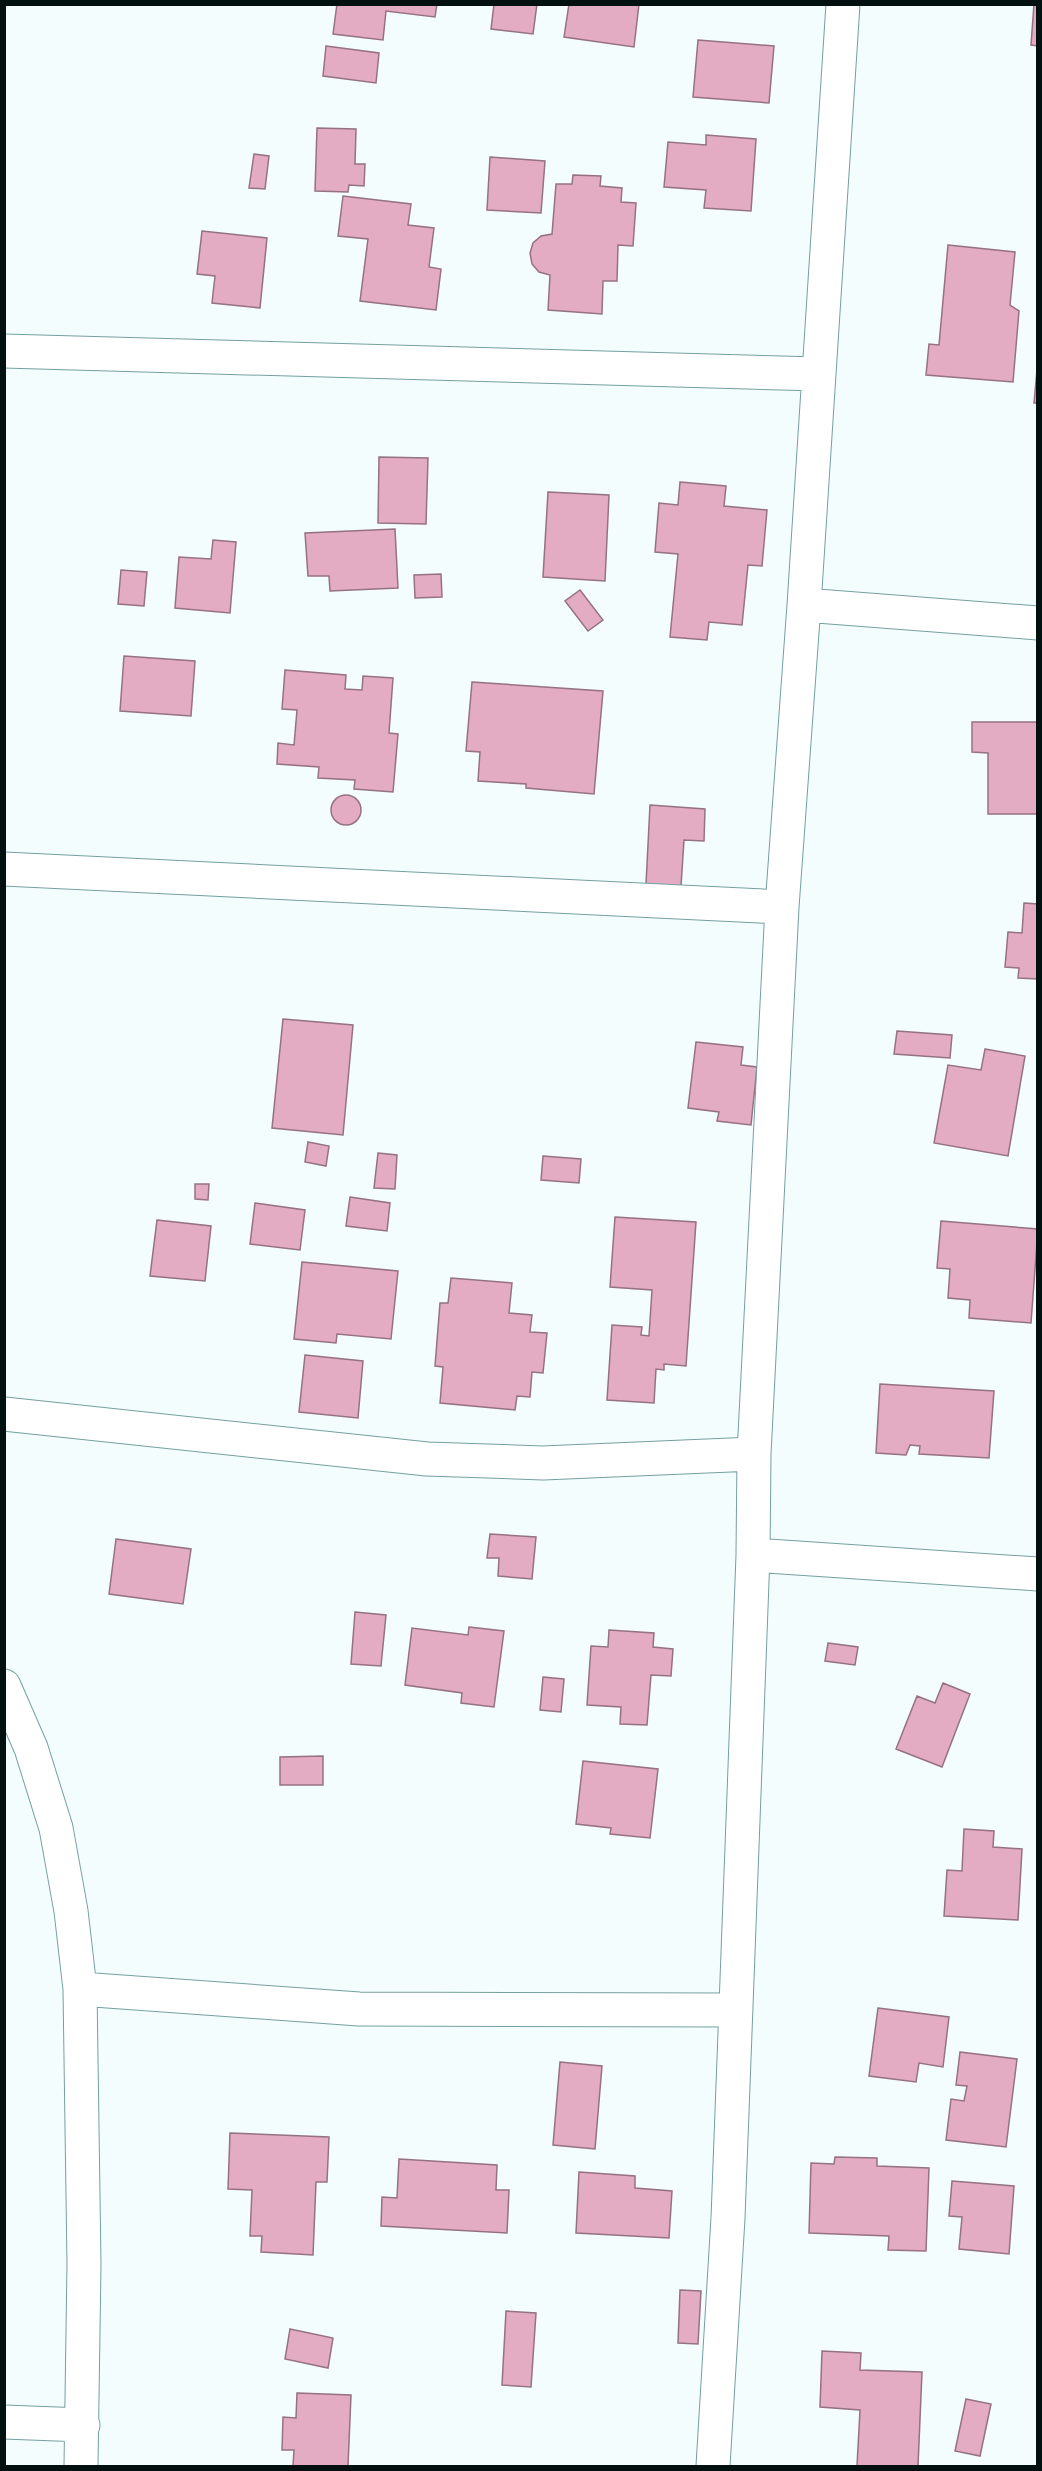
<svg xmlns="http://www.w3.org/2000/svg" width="1042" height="2471" font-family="Arial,sans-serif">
<rect width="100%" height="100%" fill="#f4fdfd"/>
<path fill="#e4acc3" stroke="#957280" stroke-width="1.5" d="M337,4H437L435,17L386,11L383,40L333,34Z
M494,4H537L533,34L491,29Z
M569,4H639L634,47L564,37Z
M1034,4H1038V46L1031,45Z
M698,40L774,46L769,103L693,97Z
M326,46L379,53L376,83L323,76Z
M317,128L356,129L355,164H365L364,186L349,185L348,192L315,191Z
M706,135L756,139L751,211L704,208L706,190L664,187L668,142L706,145Z
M254,154L269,156L265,189L249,188Z
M490,157L545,161L541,213L487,210Z
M573,175L601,176L600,186L622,188L621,202L636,203L633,246L618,245L617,281H603L602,314L548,310L550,275L539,272L532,264L530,253L533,243L541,236L552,234L556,184H572Z
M343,196L411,204L408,225L434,228L429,267L441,269L436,310L360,301L368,239L338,236Z
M202,231L267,238L260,308L212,303L215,276L197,274Z
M948,245L1015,252L1010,305L1019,311L1013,382L926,375L929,344L939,345Z
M1037,370H1038V403H1034Z
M379,457L428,458L426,524L378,523Z
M680,482L726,486L724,506L767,510L762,566L748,565L742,625L709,622L707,640L670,637L678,554L655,552L659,503L678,505Z
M548,492L609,495L605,581L543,577Z
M395,529L398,588L330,591L329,576H308L305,533Z
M213,540L236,542L230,613L175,608L179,557L211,559Z
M121,570L147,572L144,606L118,604Z
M441,574L442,597L415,598L414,575Z
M580,590L603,620L588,631L565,601Z
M124,656L195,661L191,716L120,711Z
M285,670L346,675L345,689L362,690L363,676L393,678L389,733L398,734L393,792L354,789L355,780L318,778L319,767L277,764L278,743L294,745L297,710L282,709Z
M472,682L603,691L594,794L526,788V784L478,781L480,752L466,751Z
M972,722H1038V814H988V753L972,752Z
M331 810a15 15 0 1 1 30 0a15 15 0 1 1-30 0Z
M650,805L705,809L704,841L684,840L681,886L646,884Z
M1024,903L1038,904V979L1018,978L1019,968L1005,967L1008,932L1022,933Z
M283,1019L353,1025L343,1135L272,1128Z
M897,1031L952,1035L950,1058L894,1054Z
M696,1042L743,1047L741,1065L757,1067L751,1125L717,1121L719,1112L688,1108Z
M985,1049L1025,1056L1008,1156L934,1143L948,1065L981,1070Z
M308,1142L329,1146L326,1166L305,1162Z
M378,1153L397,1155L395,1189L374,1188Z
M543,1156L581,1159L579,1183L541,1180Z
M195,1184H209L208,1200L195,1199Z
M350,1197L390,1203L387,1231L346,1226Z
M255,1203L305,1210L300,1250L250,1244Z
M615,1217L696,1222L686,1366L664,1364V1370L656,1369L654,1403L607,1400L612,1325L642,1327L641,1335L649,1336L652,1290L610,1287Z
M157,1220L211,1226L205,1281L150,1276Z
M941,1221L1038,1229L1031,1323L969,1318L970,1300L948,1298L950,1269L937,1268Z
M302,1262L398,1271L391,1339L337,1334L336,1343L294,1339Z
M451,1278L512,1283L509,1313L532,1315L530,1332L547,1333L543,1373L532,1372L530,1397L517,1396L515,1410L440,1403L443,1367L435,1366L440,1303H448Z
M305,1355L363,1361L358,1418L299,1412Z
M880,1384L994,1391L989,1458L919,1454L920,1446L910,1445L906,1455L876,1453Z
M490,1534L536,1537L532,1579L498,1576L499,1558H487Z
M116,1539L191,1549L183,1604L109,1594Z
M355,1612L386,1615L381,1666L351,1664Z
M469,1627L504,1631L494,1707L461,1703L462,1693L405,1685L412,1628L468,1635Z
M609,1630L654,1633L653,1647L673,1649L671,1676L651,1675L647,1725L620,1724L621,1707L587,1705L591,1646L608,1647Z
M828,1643L858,1647L855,1665L825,1661Z
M543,1677L564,1679L561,1712L540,1710Z
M943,1683L970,1694L942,1767L896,1749L917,1696L935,1703Z
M323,1756V1785H280V1757Z
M583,1761L658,1769L650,1838L610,1834L611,1828L576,1824Z
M964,1829L994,1831L993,1847L1022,1849L1018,1920L944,1916L947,1870L962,1871Z
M878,2008L949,2017L943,2067L919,2063L916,2082L869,2076Z
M960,2052L1017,2059L1006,2147L946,2140L951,2099L964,2101L967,2086L956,2085Z
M560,2062L602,2066L595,2149L553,2145Z
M230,2133L329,2137L327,2182H316L313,2255L261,2252L262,2236H250L252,2190L228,2189Z
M835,2157L877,2158V2166L929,2168L926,2251L888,2250L889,2236L809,2233L811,2163L834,2164Z
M399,2159L497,2165L496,2190H509L507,2233L381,2226L382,2197L397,2198Z
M579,2172L635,2176V2188L672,2191L669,2238L576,2233Z
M952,2181L1014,2186L1009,2254L959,2249L962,2217L949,2216Z
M680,2290L701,2291L698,2344L678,2343Z
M506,2311L536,2313L531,2387L502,2385Z
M290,2329L333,2338L328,2368L285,2359Z
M822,2351L861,2353L860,2370L922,2372L918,2466H857L860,2410L820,2407Z
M297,2393L351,2395L348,2466H293L294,2450H282L283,2417L296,2418Z
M966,2399L991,2404L980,2456L955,2451Z"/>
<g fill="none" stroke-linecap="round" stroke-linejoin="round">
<g stroke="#74a09f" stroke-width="35">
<path id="street" d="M4,351L818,374
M804,605L1038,623
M4,869L782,907
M4,1414L427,1459L543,1463L754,1454
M753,1555L1038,1574
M4,1686L31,1748L56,1828L71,1911L80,1989L84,2264L81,2466
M80,1989L359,2009L736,2010
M4,2422L83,2425
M713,2466L728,2218L753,1555L754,1454L782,907L804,605L843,4"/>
</g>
<use href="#street" stroke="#fff" stroke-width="33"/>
</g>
<rect width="1042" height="2471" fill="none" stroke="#021010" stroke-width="12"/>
</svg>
